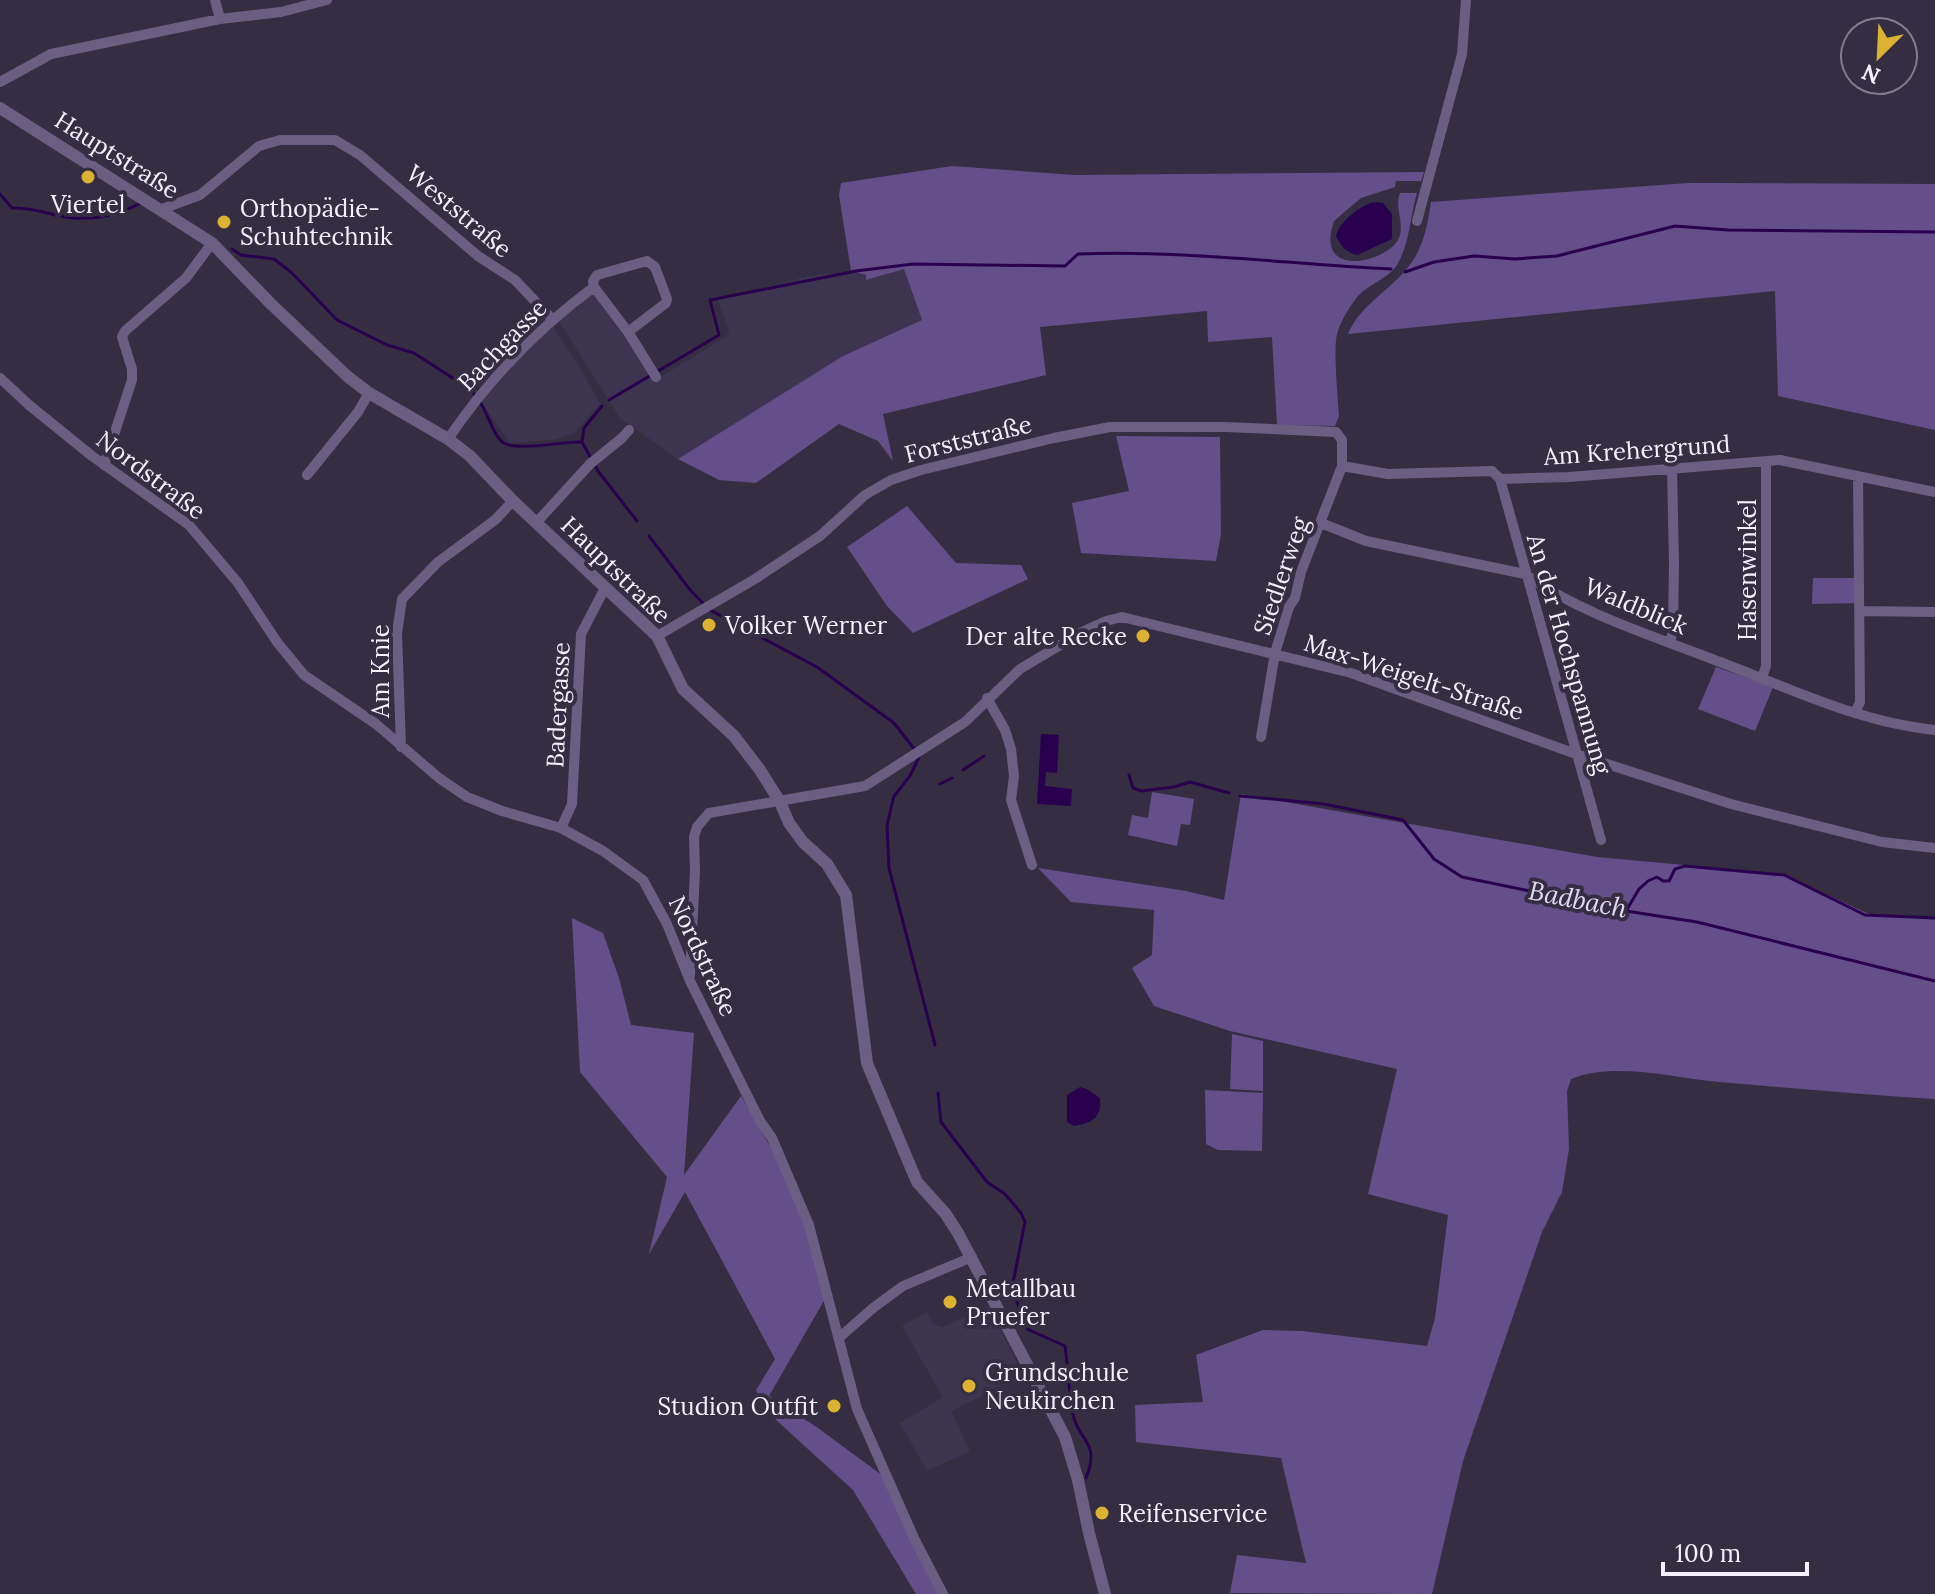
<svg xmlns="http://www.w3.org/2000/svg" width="1935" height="1594" font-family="Lora,serif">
<rect width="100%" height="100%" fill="#352e43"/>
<path fill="#3d3450" d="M904,269L922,320L843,356L678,459L620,418L557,318L594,294L657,379L730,334L718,300L810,276L851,271L867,275V280Z
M551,324L580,368L600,404L573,434L552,440L510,443L479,399Z
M989,1306L1023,1375L951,1411L970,1451L927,1471L900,1423L943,1397L902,1326L927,1312L933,1324L943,1327Z"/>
<path fill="#644f8a" d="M952,166L1075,175L1424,172L1421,181H1396L1395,187L1361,198L1334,221C1313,281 1389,262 1399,238C1405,223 1394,208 1400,193H1417C1410,216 1410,243 1397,265C1388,279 1369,284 1358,296C1350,306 1340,322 1337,334C1333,351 1338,397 1339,416L1335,426L1277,425L1272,337L1208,342L1207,311L1040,327L1046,375L883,414L893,461L878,441L839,424L756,483L719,480L678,459L843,356L922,320L904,269L866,280V275L851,271L839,195L841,183Z
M1688,183L1935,184V430L1778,396L1775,291L1348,334C1361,302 1398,287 1415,257C1425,240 1428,222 1431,202Z
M1116,436L1220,437L1221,534L1216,561L1081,553L1072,503L1129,491Z
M907,506L956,563L1021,565L1028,579L913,633L887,606L847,547Z
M1813,578H1860V603L1812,604Z
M1716,667L1773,687L1755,731L1698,709Z
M1152,792L1194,799L1190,825L1181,824L1177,846L1128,835L1132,815L1148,818Z
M1241,794L1597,857L1782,874L1871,915L1935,919V1099C1863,1095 1791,1088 1719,1082C1675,1078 1613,1061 1571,1079L1567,1091L1569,1149L1562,1192L1542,1232L1463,1461L1432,1594L1230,1593L1237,1555L1306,1563L1281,1458L1136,1442L1135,1405L1203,1402L1196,1355L1263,1330L1302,1331L1427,1346L1435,1318L1448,1215L1368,1194L1397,1069L1230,1031L1154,1006L1132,968L1152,955L1154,910L1071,902L1038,868L1186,891L1224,900Z
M572,918L603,933L619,978L631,1025L694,1033L684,1175L741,1096L778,1160L804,1223L825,1299L769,1396L818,1428L883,1476L941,1594H916L853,1490L764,1409L756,1390L775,1359L685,1192L649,1254L667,1177L580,1072Z
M1232,1034L1263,1041V1091L1230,1089Z
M1205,1090L1263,1093L1262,1151L1218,1150L1206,1144Z"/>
<path fill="#28004e" d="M1373,202L1383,203L1392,214V239L1357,255C1346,252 1341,247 1336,236C1340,221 1359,207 1373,202Z
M1041,734L1059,735L1057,773L1046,772L1045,786L1072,789L1071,806L1037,804Z
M1080,1087L1087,1089L1100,1098C1102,1118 1092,1123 1074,1126L1067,1122V1095Z"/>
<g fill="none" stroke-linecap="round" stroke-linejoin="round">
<path stroke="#28004e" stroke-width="3" d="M0,194L12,208C33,207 52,216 74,218C99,220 119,214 141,203
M232,249L241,255L274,259L292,273L337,320L387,345L414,353L468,388L476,396
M1405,272L1434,262L1474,256L1515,259L1557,256L1675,226L1728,230L1935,232
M609,400L719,335L710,300L856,271L913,264L1065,266L1078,254C1183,250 1287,264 1391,269
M480,402C488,414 491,430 501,441C513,453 563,441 582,442L598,471L637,521
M582,442L584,428L602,406
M649,536L691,591L710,610L817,667L894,723L915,750
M919,757L910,776L894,796L887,825L889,868L935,1045
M963,770L984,756
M1129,775L1133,788L1141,791L1174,787L1190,782L1229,793
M940,784L952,778
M1240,796L1324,804L1403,820L1434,859L1462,877L1626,911L1697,922L1935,981
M1626,911L1639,889L1648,881L1657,877L1663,881H1669L1675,869L1685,866L1784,875L1865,915L1935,918
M938,1093L941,1122L987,1182L1005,1194L1021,1213L1025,1222L1012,1288L1022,1316
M1027,1329L1065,1346C1068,1368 1069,1392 1073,1414C1078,1442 1101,1440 1086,1478"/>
<path stroke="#6a5f82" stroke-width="10" d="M215,0L220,19
M0,82L51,54L220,19L281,12L327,0
M162,209L200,195L259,146L280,140H335L360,155L478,256L515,280L552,319
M1417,221L1462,54L1466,0
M594,287L593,281L597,275L647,261L655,267L667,299L666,303L628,332
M0,378L29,405L92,456L189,525L238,583L277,642L304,675L376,724L439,778L467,797L502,811L561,828L603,851L643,880L667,924L690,981L760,1121L772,1138L809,1225L857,1409L914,1538L943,1594
M448,439C488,380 537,329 594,287L628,332L656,377
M104,465L132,380V369L122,337L125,331L186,278L212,243
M1342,466L1388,474L1492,471L1500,479L1569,477L1780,460L1935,492
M307,475L358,412L369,393
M1500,479L1601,840
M536,523L590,464L622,438L629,430
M1321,523L1366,541L1525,574C1583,615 1654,636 1720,662C1789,688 1860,723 1935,730
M1861,611L1935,612
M657,636L755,579L820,536L865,495L891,480L921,470L1054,438L1110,427H1226L1336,432L1342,440V466L1301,572L1295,598L1289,607L1275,653L1261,737
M1670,642L1673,631L1674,563L1672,469
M1762,678L1766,666V462
M987,698L1005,730L1011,749L1014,776L1011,800L1032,865
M1855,713L1860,702L1858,477
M401,747L397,633L402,599L438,562L495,520L513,501
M561,828L572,804L581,634L605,588
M690,975L695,871L694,837L697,827L709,813L865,786L965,722L1020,669L1082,632L1106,621L1122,617L1351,673L1576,754L1731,804L1882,842L1935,848
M840,1337L873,1308L903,1286L972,1257"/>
<path stroke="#6a5f82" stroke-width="12" d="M0,108L212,243L270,303L347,376L369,393L448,439L470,456L513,501L657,636L683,689L734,736L760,770L780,802L789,823L803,842L827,864L846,895L867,1063L917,1182L945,1213L958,1233L1065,1437L1078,1480L1089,1533L1105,1594"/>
</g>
<g fill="#dcb233" stroke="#352e43" stroke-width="3">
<circle cx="88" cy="177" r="8"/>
<circle cx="224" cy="222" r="8"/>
<circle cx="709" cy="625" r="8"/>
<circle cx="1143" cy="636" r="8"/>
<circle cx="950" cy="1302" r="8"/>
<circle cx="969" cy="1386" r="8"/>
<circle cx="834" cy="1406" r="8"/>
<circle cx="1102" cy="1513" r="8"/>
</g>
<g text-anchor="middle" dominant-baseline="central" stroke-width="8" stroke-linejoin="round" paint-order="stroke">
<g font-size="24" fill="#f4f0fe" stroke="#352e43">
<text transform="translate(117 155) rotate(32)">Hauptstraße</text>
<text transform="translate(459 211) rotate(40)">Weststraße</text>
<text transform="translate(502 345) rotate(-46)">Bachgasse</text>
<text transform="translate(968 439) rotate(-14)">Forststraße</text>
<text transform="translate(1637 450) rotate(-4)">Am Krehergrund</text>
<text transform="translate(151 475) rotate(37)">Nordstraße</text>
<text transform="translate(616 570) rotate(44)">Hauptstraße</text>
<text transform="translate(1747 570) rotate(-90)">Hasenwinkel</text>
<text transform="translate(1281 576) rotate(-71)">Siedlerweg</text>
<text transform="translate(1636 606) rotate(23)">Waldblick</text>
<text transform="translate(1569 654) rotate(74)">An der Hochspannung</text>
<text transform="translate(380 671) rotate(-90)">Am Knie</text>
<text transform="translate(1414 677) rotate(18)">Max-Weigelt-Straße</text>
<text transform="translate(558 705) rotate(-87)">Badergasse</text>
<text transform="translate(703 956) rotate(65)">Nordstraße</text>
</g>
<g font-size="24" fill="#f4f0fe" stroke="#352e43" text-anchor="start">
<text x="88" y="204" text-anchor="middle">Viertel</text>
<text x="240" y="208">Orthopädie-<tspan x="240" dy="28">Schuhtechnik</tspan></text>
<text x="725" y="625">Volker Werner</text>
<text x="1127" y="636" text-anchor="end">Der alte Recke</text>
<text x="966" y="1288">Metallbau<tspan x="966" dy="28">Pruefer</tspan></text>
<text x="985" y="1372">Grundschule<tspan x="985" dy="28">Neukirchen</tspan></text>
<text x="818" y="1406" text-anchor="end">Studion Outfit</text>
<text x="1118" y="1513">Reifenservice</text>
</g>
<g font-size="26" font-style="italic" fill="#e0d9f0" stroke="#352e43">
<text transform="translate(1578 899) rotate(11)">Badbach</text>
</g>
</g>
<g transform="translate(1879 56) rotate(204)"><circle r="38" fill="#352e43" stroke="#817c8e" stroke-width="2"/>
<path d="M0-6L14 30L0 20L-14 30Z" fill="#dcb233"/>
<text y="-12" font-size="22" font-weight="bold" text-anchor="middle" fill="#f4f0fe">N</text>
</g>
<path d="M1663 1562v12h144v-12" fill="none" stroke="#f4f0fe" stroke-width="4"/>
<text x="1675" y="1562" font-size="24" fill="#f4f0fe" stroke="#352e43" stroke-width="6" paint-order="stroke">100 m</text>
</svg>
